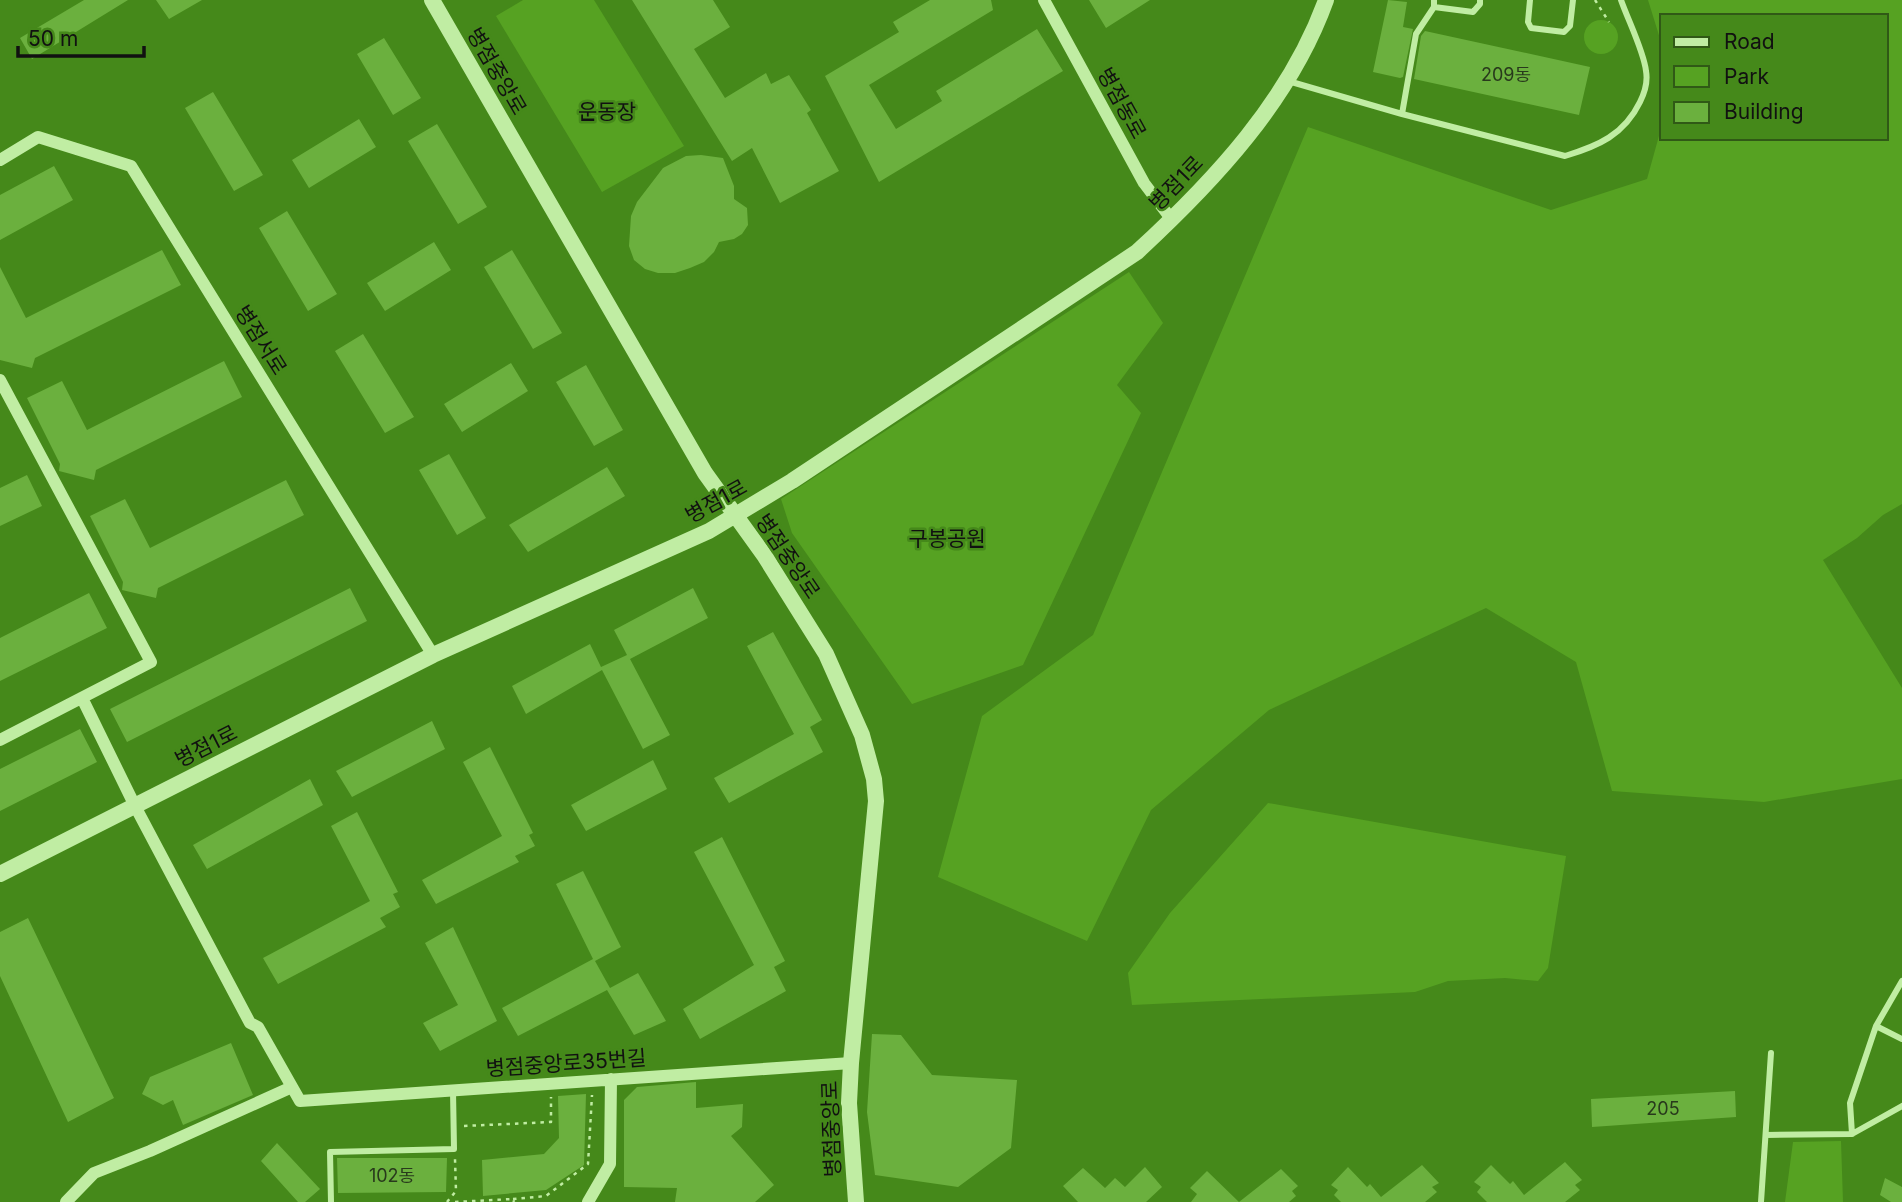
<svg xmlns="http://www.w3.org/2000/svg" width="1902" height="1202" font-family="Inter,'Noto Sans KR',sans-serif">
<rect width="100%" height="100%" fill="#45891a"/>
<path fill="#56a222" d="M523,0H594L684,146L602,192L496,16Z
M1648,0H1902V504L1883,515L1857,538L1823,560L1902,688V779L1764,802L1612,791L1576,662L1486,608L1269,710L1151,810L1087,941L938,877L982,716L1093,635L1308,127L1551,210L1647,179L1662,125V138H1886V16H1662V45Z
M1584 37a17 17 0 1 1 34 0a17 17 0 1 1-34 0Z
M1129,272L1163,323L1117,385L1141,413L1023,665L912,704L792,533L781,499Z
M1268,803L1566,856L1548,968L1538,981L1505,978L1448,981L1415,992L1132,1005L1128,973L1170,913Z
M1841,1141L1843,1202H1785L1793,1142Z"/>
<path fill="#6bb03e" d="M84,0H128L32,59L20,38Z
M156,0H202L169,19Z
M632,0H713L730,27L694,49L725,98L766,73L771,84L789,75L811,110L807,113L839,171L780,203L752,148L732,161Z
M930,0H991L993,10L869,85L896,129L942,101L936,91L1037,29L1063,71L879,182L825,76L899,32L893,22Z
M1089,0H1150L1106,28Z
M1388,0L1407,2L1403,27L1413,29L1403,77L1400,78L1373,72Z
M1425,31L1590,67L1579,115L1414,79L1421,36Z
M384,38L421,98L393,115L357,54Z
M213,92L263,175L234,191L185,108Z
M359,119L376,147L309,188L292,160Z
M437,124L487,207L458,224L408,141Z
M701,155L723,158L734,186V199L747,208L748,225L742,234L734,239L719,242L714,252L704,262L690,268L675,273H658L645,269L634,260L629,246L631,216L637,202L663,168L686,156Z
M54,166L73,200L0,240V195Z
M287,211L337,294L308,311L259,228Z
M434,242L451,270L385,311L367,283Z
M162,250L181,285L35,358L32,368L0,360V267L26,318Z
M512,250L562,333L533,349L484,267Z
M363,334L414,417L385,433L335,351Z
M224,361L242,397L96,470L94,480L59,471L60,464L27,398L62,381L87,430Z
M511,363L528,391L462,432L444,404Z
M586,365L623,430L594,446L556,382Z
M449,454L486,518L457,535L419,470Z
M607,467L625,496L528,552L509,525Z
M27,475L42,506L0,526V488Z
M286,480L304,515L158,588L156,598L122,590L123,582L90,516L125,499L150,548Z
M350,588L367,621L127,742L110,709Z
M693,588L708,618L630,659L670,735L643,749L602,670L526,714L512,686L590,644L601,667L627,655L614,630Z
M89,593L107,628L0,681V638Z
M773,632L822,720L810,727L823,752L729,803L714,778L794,734L747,646Z
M432,721L445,749L352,797L336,771Z
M80,729L97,762L0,811V769Z
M490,747L533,833L529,835L535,846L515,856L519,862L436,904L422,880L502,836L463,762Z
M653,760L667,789L586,831L571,805Z
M310,779L323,805L207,869L193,845Z
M357,812L398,892L393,894L400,907L380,918L386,927L278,984L263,958L370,901L331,826Z
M722,837L785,961L774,967L786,991L700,1039L683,1009L754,965L694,852Z
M583,871L621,947L595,961L610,988L638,973L666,1021L634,1035L607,990L518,1036L502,1008L593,959L556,884Z
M28,918L114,1098L68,1122L0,976V932Z
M453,927L497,1021L440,1051L423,1023L458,1005L425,943Z
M872,1034L901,1035L932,1075L1017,1080L1011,1148L958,1187L875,1175L867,1112Z
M231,1043L253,1095L183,1125L173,1100L163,1105L142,1094L150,1077Z
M696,1082V1108L743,1104L742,1127L731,1136L774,1185L755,1202H675L677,1188L624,1187V1100L637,1087Z
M1735,1091L1736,1117L1592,1127L1591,1099Z
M586,1094L584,1165L546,1190L483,1196L482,1160L544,1154L559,1138L558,1096Z
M277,1143L320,1189L305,1202H298L261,1161Z
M337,1158H447L446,1192L338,1193Z
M1565,1162L1582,1180L1575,1185L1580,1190L1565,1202H1487L1477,1192L1481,1187L1474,1182L1491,1165L1510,1184L1513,1181L1524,1195Z
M1422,1165L1439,1183L1432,1187L1437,1192L1425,1202H1341L1334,1195L1338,1190L1331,1185L1348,1167L1367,1187L1370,1184L1381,1197Z
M1145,1167L1162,1187L1146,1202H1078L1063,1186L1083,1168L1105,1188L1115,1178L1125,1187Z
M1281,1169L1298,1186L1292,1191L1296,1196L1289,1202H1239Z
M1207,1171L1239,1202H1191L1197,1194L1190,1188Z
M1885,1178L1902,1187V1202H1891L1880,1195Z"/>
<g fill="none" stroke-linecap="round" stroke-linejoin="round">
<path stroke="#c0eda3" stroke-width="2.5" stroke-dasharray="3.5 5" stroke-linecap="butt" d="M1595,0L1609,22
M464,1126L551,1122V1097
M513,1199L546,1196L588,1164L592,1095
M447,1202L456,1191L455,1159
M455,1202L513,1199L514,1202"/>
<path stroke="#c0eda3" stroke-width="6" d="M1530,0L1528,22L1531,28L1564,32L1570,26L1573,0
M1434,7L1473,12L1480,4V0
M1288,81L1402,114L1565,156C1598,146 1624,135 1640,102C1645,92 1648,82 1646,71C1644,52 1628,20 1621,0
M1402,114L1416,34L1434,7V0
M1876,1026L1902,1039
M1852,1134L1850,1103L1876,1026L1902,981
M1766,1135L1852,1134L1902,1106
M331,1202L330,1152L454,1149L453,1091
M1761,1202L1771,1053"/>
<path stroke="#c0eda3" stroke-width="12" d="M1044,0L1144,183L1172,220
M0,160L38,137L131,166L433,655
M0,380L151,662L0,740
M82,698L135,806L250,1023L258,1027L300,1101L851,1063
M66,1202L94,1173L150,1151L292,1087
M588,1202L610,1164L611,1079"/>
<path stroke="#c0eda3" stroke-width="16" d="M432,0L705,473L764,555L826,654L862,735L874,779L876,801L851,1063L849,1103L856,1202
M0,874L433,655L709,531L792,481L1137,252C1214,181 1290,100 1326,0"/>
</g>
<g text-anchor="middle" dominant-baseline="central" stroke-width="5" stroke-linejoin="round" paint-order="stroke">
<g font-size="18" fill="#28391c">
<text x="1506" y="74">209동</text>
<text x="1663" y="1108">205</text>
<text x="392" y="1175">102동</text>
</g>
<g font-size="21" fill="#111" stroke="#45891a">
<text transform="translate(497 71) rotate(60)">병점중앙로</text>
<text transform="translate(1122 103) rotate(61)">병점동로</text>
<text transform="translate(1176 183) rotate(-46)">병점1로</text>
<text transform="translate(261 340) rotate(58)">병점서로</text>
<text transform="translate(716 501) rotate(-29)">병점1로</text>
<text transform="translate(788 556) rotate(56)">병점중앙로</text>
<text transform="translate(206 746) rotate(-27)">병점1로</text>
<text transform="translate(566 1063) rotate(-4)">병점중앙로35번길</text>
<text transform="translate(831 1129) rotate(-92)">병점중앙로</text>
</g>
<g font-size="21" fill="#111" stroke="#45891a">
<text x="607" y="111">운동장</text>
<text x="947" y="538">구봉공원</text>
</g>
</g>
<rect x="1660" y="14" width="228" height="126" fill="#45891a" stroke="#305916" stroke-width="2"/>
<rect x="1674" y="37" width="35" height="10" fill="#c0eda3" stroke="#305916" stroke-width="2"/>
<text x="1724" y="49" font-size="21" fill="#111111">Road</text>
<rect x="1674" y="66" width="35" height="21" fill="#56a222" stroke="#305916" stroke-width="2"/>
<text x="1724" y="84" font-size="21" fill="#111111">Park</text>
<rect x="1674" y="102" width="35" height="21" fill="#6bb03e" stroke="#305916" stroke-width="2"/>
<text x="1724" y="119" font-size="21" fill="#111111">Building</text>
<path d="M18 46v10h126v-10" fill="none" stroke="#111111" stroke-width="3.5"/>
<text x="28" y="46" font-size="21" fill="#111111" stroke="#45891a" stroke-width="5" paint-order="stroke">50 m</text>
</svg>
